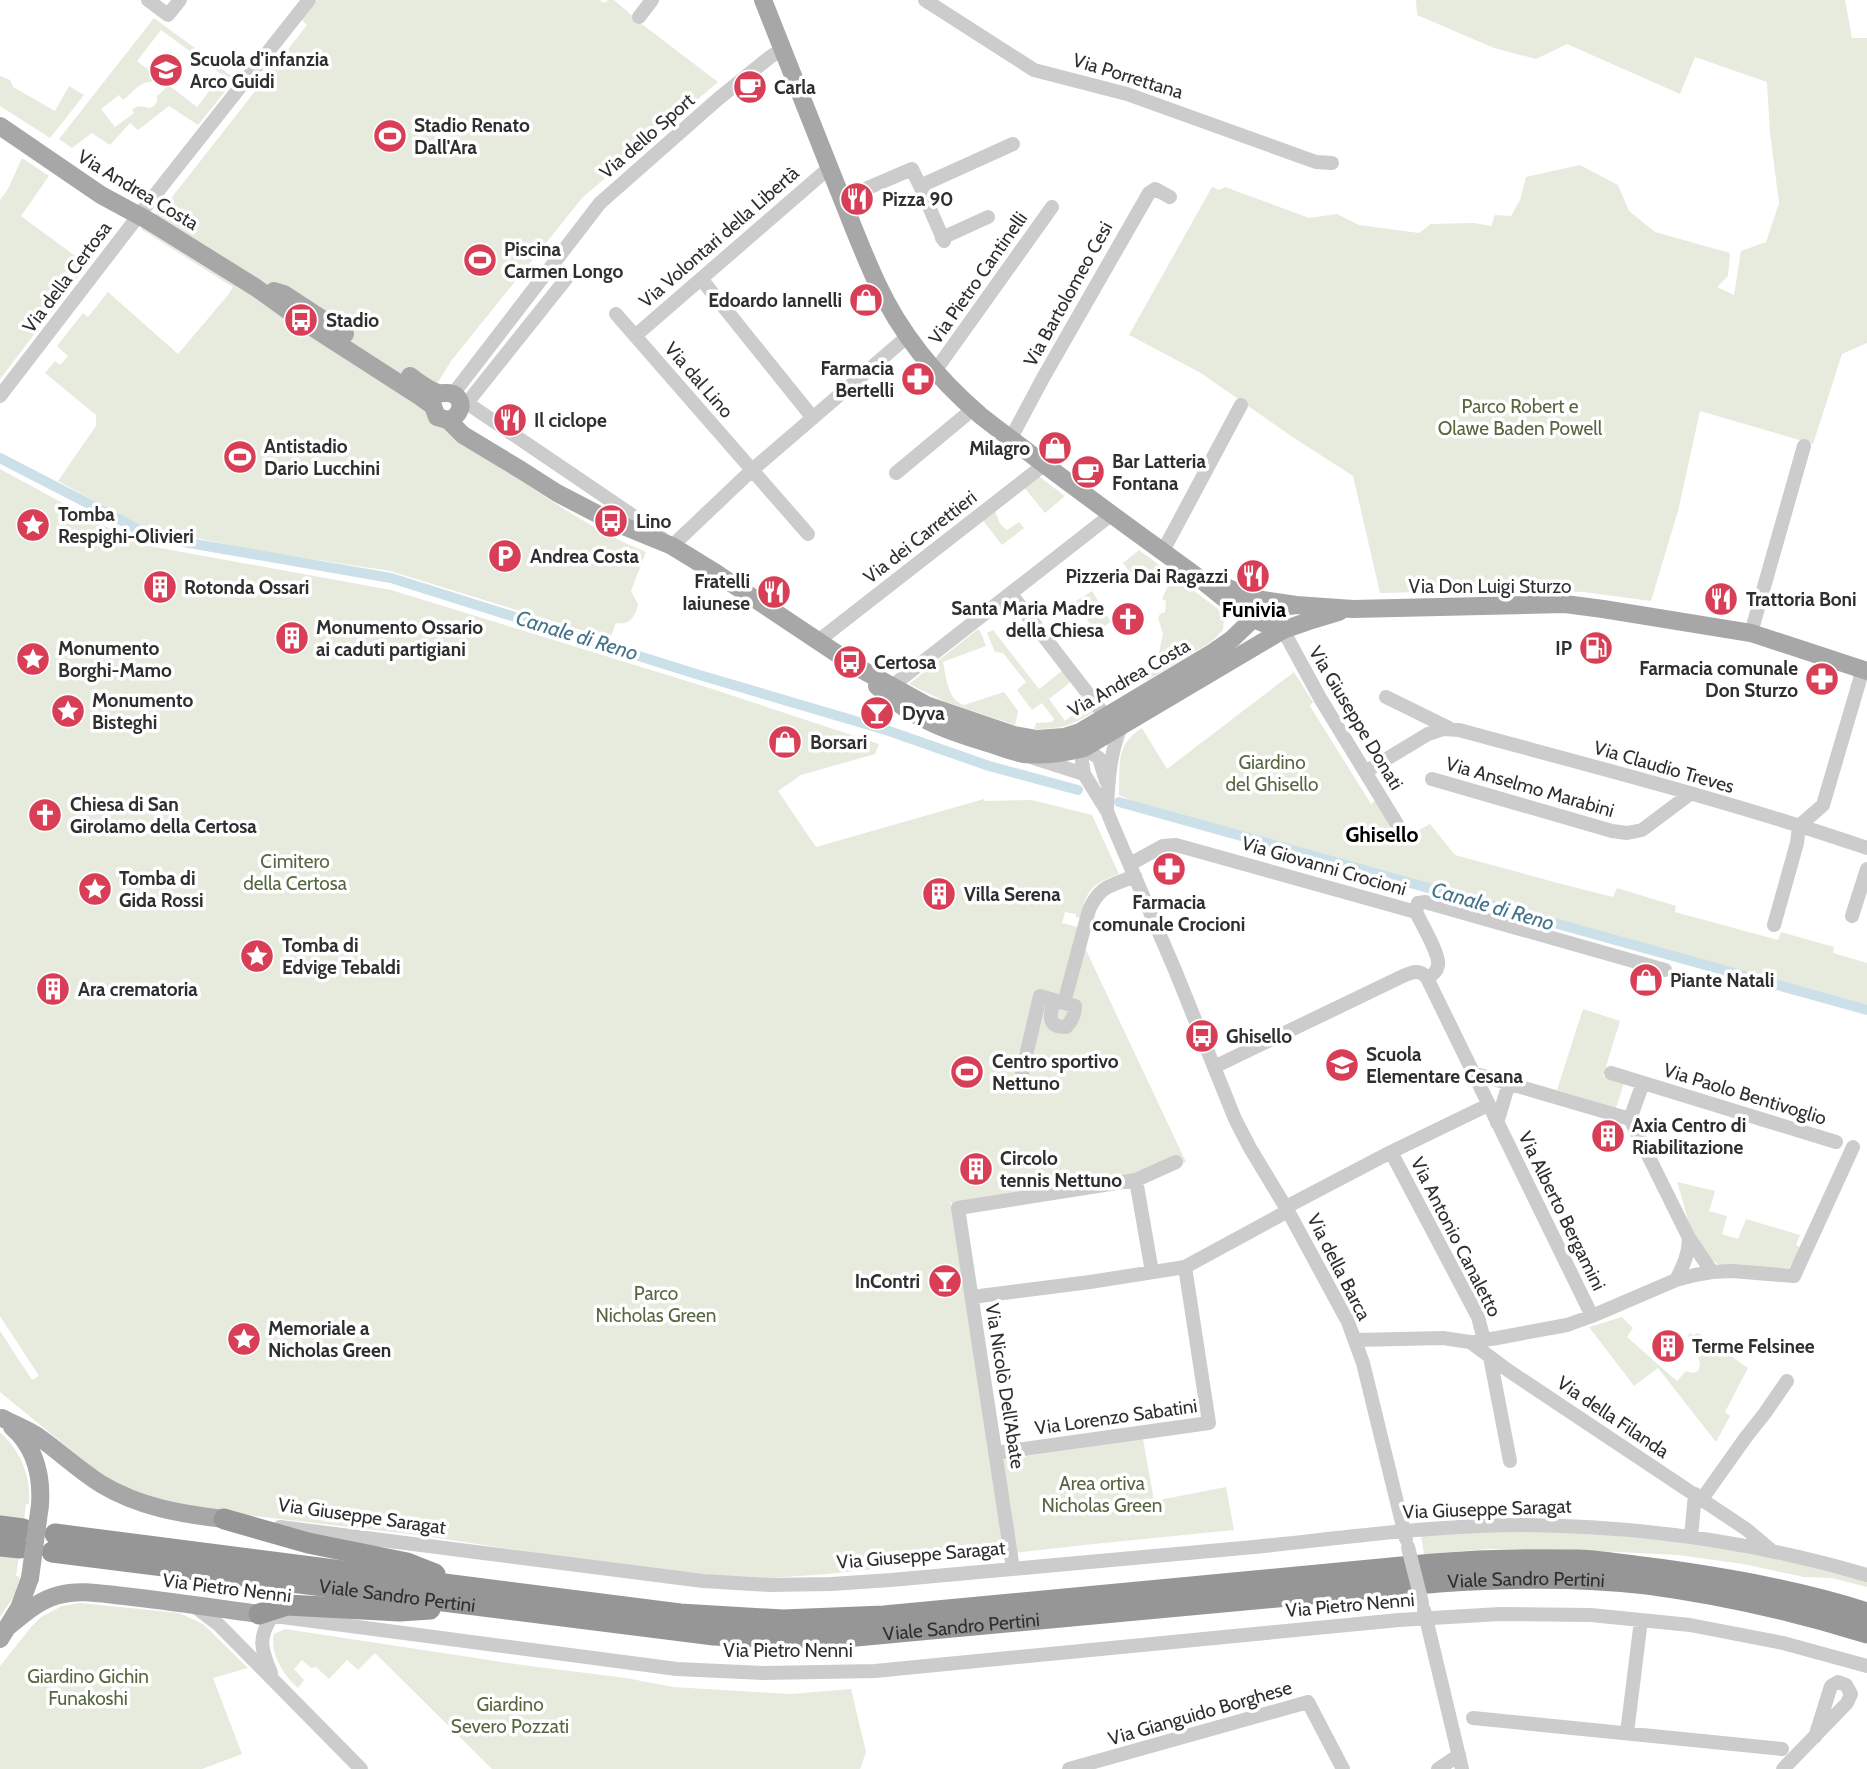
<svg xmlns="http://www.w3.org/2000/svg" width="1867" height="1769" font-family="Cabin,sans-serif">
<rect width="100%" height="100%" fill="#fff"/>
<path fill="#e6ebde" d="M317,0H599L605,3L608,0H614L643,25L718,82L583,197L451,361L423,407C493,460 564,518 646,552L631,591L638,604C636,616 629,626 616,623L610,639L390,571L260,551L141,527L58,481L96,426V415L45,373L55,361L60,365L68,356L57,346L83,313L88,317L108,292L178,354L228,295L233,287L141,229L169,201L307,25L302,20Z
M1416,0H1845L1852,38H1867V343L1842,354L1813,444L1700,411L1678,511L1651,601L1584,592L1530,590L1380,593L1353,476L1291,436L1201,373L1129,335L1212,187L1219,190L1225,187L1309,218L1337,214L1359,225L1419,233L1431,224L1474,223L1491,226L1495,215L1511,216L1520,200L1526,177L1580,165L1618,185L1629,211L1655,232L1730,253L1728,276L1717,287L1734,295L1741,251L1766,242L1779,203L1770,133L1767,82L1695,57L1680,94L1567,44L1536,59L1494,48L1417,15Z
M154,18L199,51L195,55L161,30L137,61L156,76L151,82C139,81 133,93 123,100L119,95L101,109L115,127L134,113L132,110C140,104 141,107 150,108C155,106 158,102 157,96L164,90L167,84L197,107L222,75L209,65L212,61L235,79L198,125L169,106L138,130L130,123L110,145L92,133L72,148L59,139Z
M0,76L10,80L13,87L55,111L69,86L84,95L50,138L0,106Z
M22,158L49,176L21,216L82,261L79,276L0,379V200L8,189Z
M0,469L138,544L391,590L703,686L879,744L875,754L801,775L778,791L816,847L984,799L985,801L1032,800L1092,815L1119,874C1092,884 1086,889 1081,918L1076,917V914L1065,912L1062,923L1078,927L1077,931L1186,1162L1023,1198L958,1208L947,1200L955,1209L993,1461L1143,1439L1154,1501L1226,1487L1234,1530L1084,1545L829,1574L755,1579L636,1568L418,1535L236,1514L142,1497L98,1472L0,1392V1331L32,1380L39,1376L0,1316Z
M1037,475L1065,496L1045,513L1023,486Z
M994,508L1000,524L1007,530L1019,522L1024,528L1002,545L981,518Z
M1139,550L1165,569L1158,586L1145,576L1141,579L1129,571L1123,563Z
M1173,575L1218,609L1224,620L1223,630L1211,642L1146,681L1156,667L1163,634L1158,618L1160,614L1165,612L1166,601L1162,599Z
M1092,591L1111,622L1095,632L1076,601Z
M978,629L981,633L986,646L943,662C946,677 948,701 964,705L1004,692L1018,711L1015,725L946,702L909,684Z
M993,630L1039,689L1063,670L1072,681L1049,699L1065,721L1089,703L1095,711C1071,726 1062,729 1034,729L1036,723L1052,722L1054,719L1042,703L1032,710L1017,690L1026,682L1003,653L995,652L987,633Z
M1294,672L1313,702L1310,706L1371,804L1376,800L1401,840L1430,824L1455,855L1554,882L1613,897L1617,888L1676,906L1675,912L1778,940L1781,932L1834,947L1833,953L1867,963V1006L1303,851L1138,803L1119,795C1120,766 1115,745 1142,728L1167,769Z
M1583,1009L1620,1021L1603,1076L1624,1083L1616,1108L1557,1090Z
M1677,1182L1715,1191L1709,1211L1727,1216L1722,1234L1738,1239L1746,1219L1800,1235L1796,1245L1801,1248L1789,1268C1774,1267 1730,1270 1718,1264C1691,1250 1686,1208 1677,1182Z
M1622,1317L1633,1328L1627,1337L1677,1381L1686,1371L1693,1373L1698,1371C1700,1366 1701,1362 1698,1358L1700,1354L1691,1343L1688,1336L1690,1333L1693,1335L1698,1333L1748,1368L1725,1412L1730,1416L1716,1442L1658,1368L1634,1386L1589,1327Z
M0,1432C21,1452 31,1475 29,1504H26L24,1520L0,1517Z
M1552,1530L1739,1547L1867,1579V1587L1832,1578L1804,1577L1743,1564L1678,1555L1557,1549H1491L1424,1554L1421,1536L1460,1532Z
M0,1554L19,1556L16,1576L20,1577L14,1596L0,1617Z
M80,1603L179,1613L203,1624L248,1668L213,1678L242,1754L202,1769H0V1666L32,1626L41,1617L62,1606Z
M285,1629L522,1665L626,1678L673,1687L790,1694L851,1689L866,1752L860,1769H492L375,1653L358,1670L347,1660L329,1679L316,1667L311,1668L302,1660L294,1669L304,1680L298,1688C284,1676 269,1653 274,1634Z"/>
<g fill="none" stroke-linecap="round" stroke-linejoin="round">
<path stroke="#cbe0e9" stroke-width="10" d="M0,458L147,534L189,543L391,578L696,674L886,730L989,766L1078,790
M1119,802L1867,1010"/>
<path stroke="#ccc" stroke-width="14" d="M148,0L168,15L180,0
M925,0L1034,70L1127,94L1316,162L1332,163
M639,17L652,0
M920,186L944,241
M842,199L912,169L920,186L1013,144
M942,238L988,217
M702,280L813,418
M616,314L808,534
M635,336L829,168
M935,371L1052,207
M453,394L600,203L718,99L770,57L783,49
M0,396L139,215L309,0
M467,403L629,513L672,546L752,470L908,336
M460,404L467,403L566,279L551,267
M1011,438L1043,378L1149,193L1155,189L1170,197
M896,473L973,409
M1163,551L1241,405
M1011,594L1106,717
M1283,630L1320,698L1397,824
M1751,633L1804,446
M818,641L1045,464
M892,686L1112,514
M1386,697L1449,728
M1085,741L1082,761L1084,774L1107,811L1113,826L1175,970L1235,1119L1250,1148L1288,1211L1348,1322L1363,1363L1406,1539
M1078,744L1099,758L1106,781
M1034,758L1084,774
M1365,772L1428,734L1443,729L1459,730C1595,767 1733,802 1867,848
M1432,779L1612,831L1627,833L1642,830L1690,794
M1107,809C1108,782 1110,752 1121,727
M1130,864L1163,846L1176,845L1416,912
M1416,912L1418,903L1425,902L1665,970
M1416,912C1421,923 1440,954 1438,965C1437,972 1433,975 1427,978
M1852,916L1867,869
M1774,925L1797,843L1799,826L1823,805L1863,669
M1054,1000C1050,1014 1046,1027 1066,1027C1072,1021 1075,1015 1075,1006L1064,1003
M1214,1067L1403,976C1413,972 1420,969 1427,978L1592,1316
M1022,1073L1040,996L1064,1003L1089,910C1100,885 1111,886 1135,876
M1473,1073L1630,1119L1689,1238L1712,1272
M1611,1073L1836,1142
M1630,1119L1643,1083
M1497,1123L1509,1083
M1391,1152L1478,1317L1484,1340
M1136,1180L1176,1162
M1286,1207L1391,1152L1488,1105
M1676,1280C1683,1266 1689,1254 1689,1238
M972,1297L1090,1282L1185,1267L1288,1211
M1355,1340L1443,1338L1470,1342L1497,1338L1567,1325L1592,1316L1676,1280L1695,1275L1712,1272L1732,1271L1794,1276L1853,1147
M1470,1342L1509,1371L1746,1529L1771,1550
M1490,1357L1510,1461
M996,1453L1209,1423L1185,1267
M1702,1499L1746,1437L1765,1413L1787,1381
M280,1527L703,1581L769,1585L831,1584L891,1580C1012,1569 1133,1558 1254,1547C1343,1538 1433,1525 1523,1525C1639,1526 1755,1542 1867,1575
M1691,1537L1695,1494
M1013,1569L958,1208L1136,1180L1152,1272
M194,1606L219,1625L361,1769
M1424,1610L1462,1769
M267,1615L677,1669L764,1673L875,1671L1399,1620L1500,1614L1591,1615L1690,1625L1783,1643L1867,1666
M271,1673C261,1649 257,1638 273,1615
M1473,1718L1782,1749
M1627,1733L1641,1620
M1069,1769L1308,1702L1343,1769
M1438,1769L1459,1755
M1783,1769L1847,1703L1851,1694L1846,1685L1838,1682L1831,1686L1815,1737"/>
<path stroke="#a7a7a7" stroke-width="18" d="M763,0C787,59 810,120 834,179C848,213 861,249 877,283C901,335 938,379 981,416C1048,468 1116,518 1184,567C1217,590 1242,620 1283,630
M0,126L101,195L149,221L255,287L301,320L419,396L433,406L437,417L448,420L463,435L521,470L557,493L611,521L672,546L716,573L857,667L926,705L1014,735L1037,739L1064,737L1080,732L1212,653L1232,639L1255,617L1282,607L1296,605
M274,291L284,294L345,334
M410,376C418,382 429,391 439,393C445,394 449,391 455,395C466,404 459,417 448,420
M1212,581L1242,594L1262,600L1296,605L1353,609L1565,604L1603,609L1751,633L1867,671
M877,686C912,718 944,730 988,743C1000,747 1012,752 1024,754C1045,756 1064,753 1084,748L1283,630L1309,621L1339,612
M2,1418C15,1425 29,1430 40,1438C61,1453 79,1470 101,1484C139,1507 181,1514 224,1519
M12,1427C35,1447 42,1475 40,1505
M9,1626C25,1613 39,1600 59,1595C80,1589 103,1594 124,1596C169,1601 214,1608 259,1614
M0,1639L19,1608L30,1578"/>
<g stroke="#969696" stroke-width="21">
<path d="M224,1519L308,1543L407,1563L435,1574"/>
<path d="M0,1526L23,1529"/>
<path d="M55,1534L680,1614L783,1620L884,1616L1433,1564C1481,1560 1529,1559 1578,1560C1605,1561 1631,1566 1658,1569C1729,1579 1799,1591 1867,1613"/>
<path d="M0,1546L20,1548"/>
<path id="s1" d="M52,1552L714,1635L784,1638L856,1636L1439,1582C1508,1577 1578,1576 1647,1584C1722,1594 1796,1611 1867,1633"/>
<path d="M259,1614L287,1605L400,1611L430,1609"/>
</g>
<path stroke="#ccc" stroke-width="14" d="M1408,1547L1422,1603"/>
<path stroke="#a7a7a7" stroke-width="18" d="M30,1578L40,1505"/>
</g>
<defs>
<g id="school-disc" transform="scale(1.75)"><circle r="9.5" fill="#d83f56" stroke="#fff"/><path d="M0-5L7-2L0 1L-7-2ZM-4 1L0 2.5L4 1V4Q0 6-4 4Z" fill="#fff"/></g>
<g id="cafe-disc" transform="scale(1.75)"><circle r="9.5" fill="#d83f56" stroke="#fff"/><path d="M-5.5-4.5H6V0H3Q3 3.5 0 3.5H-2.5Q-5.5 3.5-5.5 0ZM3-3.2v2h1.7v-2ZM-6 4.5H4V6H-6Z" fill="#fff"/></g>
<g id="stadium-disc" transform="scale(1.75)"><circle r="9.5" fill="#d83f56" stroke="#fff"/><path d="M0-5a6.5 5 0 1 0 0 10a6.5 5 0 1 0 0-10ZM-3.5-1.8h7v3.6h-7Z" fill="#fff"/></g>
<g id="restaurant-disc" transform="scale(1.75)"><circle r="9.5" fill="#d83f56" stroke="#fff"/><path d="M-5-6h1v4h1v-4h1v4h1v-4h1v5L-1.5 .5V6h-2V.5L-5-1ZM5-6V6H3V1.5H1.5Q1.5-4 5-6Z" fill="#fff"/></g>
<g id="shop-disc" transform="scale(1.75)"><circle r="9.5" fill="#d83f56" stroke="#fff"/><path d="M-5-2.5h2.3a2.7 3.5 0 0 1 5.4 0H5L5.5 6h-11ZM-1.5-2.5h3a1.5 2.3 0 0 0-3 0Z" fill="#fff"/></g>
<g id="bus-disc" transform="scale(1.75)"><circle r="9.5" fill="#d83f56" stroke="#fff"/><path d="M-5-6H5V4H4V6H2V4H-2V6H-4V4H-5ZM-3.5-4V0h7V-4ZM-3.5 1.2v1.5H-2V1.2ZM2 1.2v1.5H3.5V1.2Z" fill="#fff"/></g>
<g id="pharmacy-disc" transform="scale(1.75)"><circle r="9.5" fill="#d83f56" stroke="#fff"/><path d="M-2-6h4v4h4v4h-4v4h-4v-4h-4v-4h4Z" fill="#fff"/></g>
<g id="sight-disc" transform="scale(1.75)"><circle r="9.5" fill="#d83f56" stroke="#fff"/><path d="M0-6L1.8-2.2L6-1.7L2.9 1.2L3.7 5.4L0 3.3L-3.7 5.4L-2.9 1.2L-6-1.7L-1.8-2.2Z" fill="#fff"/></g>
<g id="parking-disc" transform="scale(1.75)"><circle r="9.5" fill="#d83f56" stroke="#fff"/><path d="M-3.5-5.5H1a3.5 3.5 0 0 1 0 7H-1V5.5H-3.5ZM-1-3.4V-.6H.8a1.4 1.4 0 0 0 0-2.8Z" fill="#fff"/></g>
<g id="building-disc" transform="scale(1.75)"><circle r="9.5" fill="#d83f56" stroke="#fff"/><path d="M-4-6H4V6H1V3H-1V6H-4ZM-2.5-4.3h1.7v1.8h-1.7ZM.8-4.3h1.7v1.8H.8ZM-2.5-1h1.7V.8h-1.7ZM.8-1h1.7V.8H.8Z" fill="#fff"/></g>
<g id="church-disc" transform="scale(1.75)"><circle r="9.5" fill="#d83f56" stroke="#fff"/><path d="M-1.2-6h2.4v3.5h3.3v2.4h-3.3V6h-2.4V-.1h-3.3v-2.4h3.3Z" fill="#fff"/></g>
<g id="fuel-disc" transform="scale(1.75)"><circle r="9.5" fill="#d83f56" stroke="#fff"/><path d="M-5.5-6h7V0h2V4h1.3V-2.5L3-4.5l.8-.8L6-3V5H2.5V1h-1V6h-7ZM-4.2-4.7v3.2H.2V-4.7Z" fill="#fff"/></g>
<g id="bar-disc" transform="scale(1.75)"><circle r="9.5" fill="#d83f56" stroke="#fff"/><path d="M-6-5H6L.8 .8V4.5H3.5V6h-7V4.5H-.8V.8Z" fill="#fff"/></g>
</defs>
<g fill-rule="evenodd">
<use href="#school-disc" x="166" y="70"/>
<use href="#cafe-disc" x="750" y="87"/>
<use href="#stadium-disc" x="390" y="136"/>
<use href="#restaurant-disc" x="857" y="199"/>
<use href="#stadium-disc" x="480" y="260"/>
<use href="#shop-disc" x="866" y="300"/>
<use href="#bus-disc" x="301" y="320"/>
<use href="#pharmacy-disc" x="918" y="379"/>
<use href="#restaurant-disc" x="510" y="420"/>
<use href="#shop-disc" x="1055" y="448"/>
<use href="#stadium-disc" x="240" y="457"/>
<use href="#cafe-disc" x="1088" y="472"/>
<use href="#bus-disc" x="611" y="521"/>
<use href="#sight-disc" x="33" y="525"/>
<use href="#parking-disc" x="505" y="556"/>
<use href="#restaurant-disc" x="1253" y="576"/>
<use href="#building-disc" x="160" y="587"/>
<use href="#restaurant-disc" x="774" y="592"/>
<use href="#restaurant-disc" x="1721" y="599"/>
<use href="#church-disc" x="1128" y="619"/>
<use href="#building-disc" x="292" y="638"/>
<use href="#fuel-disc" x="1596" y="648"/>
<use href="#sight-disc" x="33" y="659"/>
<use href="#bus-disc" x="850" y="662"/>
<use href="#pharmacy-disc" x="1822" y="679"/>
<use href="#sight-disc" x="68" y="711"/>
<use href="#bar-disc" x="877" y="713"/>
<use href="#shop-disc" x="785" y="742"/>
<use href="#church-disc" x="45" y="815"/>
<use href="#pharmacy-disc" x="1169" y="869"/>
<use href="#sight-disc" x="95" y="889"/>
<use href="#building-disc" x="939" y="894"/>
<use href="#sight-disc" x="257" y="956"/>
<use href="#shop-disc" x="1646" y="980"/>
<use href="#building-disc" x="53" y="989"/>
<use href="#bus-disc" x="1202" y="1036"/>
<use href="#school-disc" x="1342" y="1065"/>
<use href="#stadium-disc" x="967" y="1072"/>
<use href="#building-disc" x="1608" y="1136"/>
<use href="#building-disc" x="976" y="1169"/>
<use href="#bar-disc" x="945" y="1281"/>
<use href="#sight-disc" x="244" y="1339"/>
<use href="#building-disc" x="1668" y="1346"/>
</g>
<g text-anchor="middle" dominant-baseline="central" stroke-width="7" stroke-linejoin="round" paint-order="stroke">
<g font-size="19" font-weight="bold" fill="#2f2f2f" stroke="#fff" text-anchor="start">
<text x="190" y="59">Scuola d'infanzia<tspan x="190" dy="22">Arco Guidi</tspan></text>
<text x="774" y="87">Carla</text>
<text x="414" y="125">Stadio Renato<tspan x="414" dy="22">Dall'Ara</tspan></text>
<text x="882" y="199">Pizza 90</text>
<text x="504" y="249">Piscina<tspan x="504" dy="22">Carmen Longo</tspan></text>
<text x="842" y="300" text-anchor="end">Edoardo Iannelli</text>
<text x="326" y="320">Stadio</text>
<text x="894" y="368" text-anchor="end">Farmacia<tspan x="894" dy="22">Bertelli</tspan></text>
<text x="534" y="420">Il ciclope</text>
<text x="264" y="446">Antistadio<tspan x="264" dy="22">Dario Lucchini</tspan></text>
<text x="1030" y="448" text-anchor="end">Milagro</text>
<text x="1112" y="461">Bar Latteria<tspan x="1112" dy="22">Fontana</tspan></text>
<text x="58" y="514">Tomba<tspan x="58" dy="22">Respighi-Olivieri</tspan></text>
<text x="636" y="521">Lino</text>
<text x="530" y="556">Andrea Costa</text>
<text x="1228" y="576" text-anchor="end">Pizzeria Dai Ragazzi</text>
<text x="750" y="581" text-anchor="end">Fratelli<tspan x="750" dy="22">Iaiunese</tspan></text>
<text x="184" y="587">Rotonda Ossari</text>
<text x="1746" y="599">Trattoria Boni</text>
<text x="1104" y="608" text-anchor="end">Santa Maria Madre<tspan x="1104" dy="22">della Chiesa</tspan></text>
<text x="316" y="627">Monumento Ossario<tspan x="316" dy="22">ai caduti partigiani</tspan></text>
<text x="58" y="648">Monumento<tspan x="58" dy="22">Borghi-Mamo</tspan></text>
<text x="1572" y="648" text-anchor="end">IP</text>
<text x="874" y="662">Certosa</text>
<text x="1798" y="668" text-anchor="end">Farmacia comunale<tspan x="1798" dy="22">Don Sturzo</tspan></text>
<text x="92" y="700">Monumento<tspan x="92" dy="22">Bisteghi</tspan></text>
<text x="902" y="713">Dyva</text>
<text x="810" y="742">Borsari</text>
<text x="70" y="804">Chiesa di San<tspan x="70" dy="22">Girolamo della Certosa</tspan></text>
<text x="119" y="878">Tomba di<tspan x="119" dy="22">Gida Rossi</tspan></text>
<text x="964" y="894">Villa Serena</text>
<text x="1169" y="902" text-anchor="middle">Farmacia<tspan x="1169" dy="22">comunale Crocioni</tspan></text>
<text x="282" y="945">Tomba di<tspan x="282" dy="22">Edvige Tebaldi</tspan></text>
<text x="1670" y="980">Piante Natali</text>
<text x="78" y="989">Ara crematoria</text>
<text x="1226" y="1036">Ghisello</text>
<text x="1366" y="1054">Scuola<tspan x="1366" dy="22">Elementare Cesana</tspan></text>
<text x="992" y="1061">Centro sportivo<tspan x="992" dy="22">Nettuno</tspan></text>
<text x="1632" y="1125">Axia Centro di<tspan x="1632" dy="22">Riabilitazione</tspan></text>
<text x="1000" y="1158">Circolo<tspan x="1000" dy="22">tennis Nettuno</tspan></text>
<text x="920" y="1281" text-anchor="end">InContri</text>
<text x="268" y="1328">Memoriale a<tspan x="268" dy="22">Nicholas Green</tspan></text>
<text x="1692" y="1346">Terme Felsinee</text>
</g>
<g font-size="19" fill="#2f2f2f" stroke="#fff">
<text transform="translate(1128 76) rotate(17)">Via Porrettana</text>
<text transform="translate(647 136) rotate(-41)">Via dello Sport</text>
<text transform="translate(138 190) rotate(31)">Via Andrea Costa</text>
<text transform="translate(719 237) rotate(-41)">Via Volontari della Libertà</text>
<text transform="translate(67 277) rotate(-53)">Via della Certosa</text>
<text transform="translate(978 278) rotate(-55)">Via Pietro Cantinelli</text>
<text transform="translate(1068 294) rotate(-61)">Via Bartolomeo Cesi</text>
<text transform="translate(699 380) rotate(49)">Via dal Lino</text>
<text transform="translate(920 537) rotate(-38)">Via dei Carrettieri</text>
<text x="1490" y="586">Via Don Luigi Sturzo</text>
<text transform="translate(1129 678) rotate(-30)">Via Andrea Costa</text>
<text transform="translate(1356 718) rotate(59)">Via Giuseppe Donati</text>
<text transform="translate(1664 767) rotate(16)">Via Claudio Treves</text>
<text transform="translate(1530 787) rotate(16)">Via Anselmo Marabini</text>
<text transform="translate(1324 866) rotate(16)">Via Giovanni Crocioni</text>
<text transform="translate(1745 1094) rotate(17)">Via Paolo Bentivoglio</text>
<text transform="translate(1562 1211) rotate(64)">Via Alberto Bergamini</text>
<text transform="translate(1456 1237) rotate(63)">Via Antonio Canaletto</text>
<text transform="translate(1339 1267) rotate(63)">Via della Barca</text>
<text transform="translate(1005 1386) rotate(81)">Via Nicolò Dell'Abate</text>
<text transform="translate(1116 1417) rotate(-8)">Via Lorenzo Sabatini</text>
<text transform="translate(1613 1417) rotate(34)">Via della Filanda</text>
<text transform="translate(1487 1509) rotate(-2)">Via Giuseppe Saragat</text>
<text transform="translate(362 1516) rotate(8)">Via Giuseppe Saragat</text>
<text transform="translate(921 1555) rotate(-5)">Via Giuseppe Saragat</text>
<text stroke="none"><textPath href="#s1" startOffset="1482">Viale Sandro Pertini</textPath></text>
<text transform="translate(227 1588) rotate(7)">Via Pietro Nenni</text>
<text stroke="none"><textPath href="#s1" startOffset="348">Viale Sandro Pertini</textPath></text>
<text transform="translate(1350 1605) rotate(-5)">Via Pietro Nenni</text>
<text stroke="none"><textPath href="#s1" startOffset="915">Viale Sandro Pertini</textPath></text>
<text x="788" y="1650">Via Pietro Nenni</text>
<text transform="translate(1200 1713) rotate(-16)">Via Gianguido Borghese</text>
</g>
<g font-size="19" fill="#55673f" stroke="#fff">
<text x="1520" y="406">Parco Robert e<tspan x="1520" dy="22">Olawe Baden Powell</tspan></text>
<text x="1272" y="762">Giardino<tspan x="1272" dy="22">del Ghisello</tspan></text>
<text x="295" y="861">Cimitero<tspan x="295" dy="22">della Certosa</tspan></text>
<text x="656" y="1293">Parco<tspan x="656" dy="22">Nicholas Green</tspan></text>
<text x="1102" y="1483">Area ortiva<tspan x="1102" dy="22">Nicholas Green</tspan></text>
<text x="88" y="1676">Giardino Gichin<tspan x="88" dy="22">Funakoshi</tspan></text>
<text x="510" y="1704">Giardino<tspan x="510" dy="22">Severo Pozzati</tspan></text>
</g>
<g font-size="21" font-weight="bold" fill="#000" stroke="#fff">
<text x="1254" y="609">Funivia</text>
<text x="1382" y="834">Ghisello</text>
</g>
<g font-size="21" font-style="italic" fill="#43748b" stroke="#fff">
<text transform="translate(577 635) rotate(17)">Canale di Reno</text>
<text transform="translate(1493 906) rotate(16)">Canale di Reno</text>
</g>
</g>
</svg>
